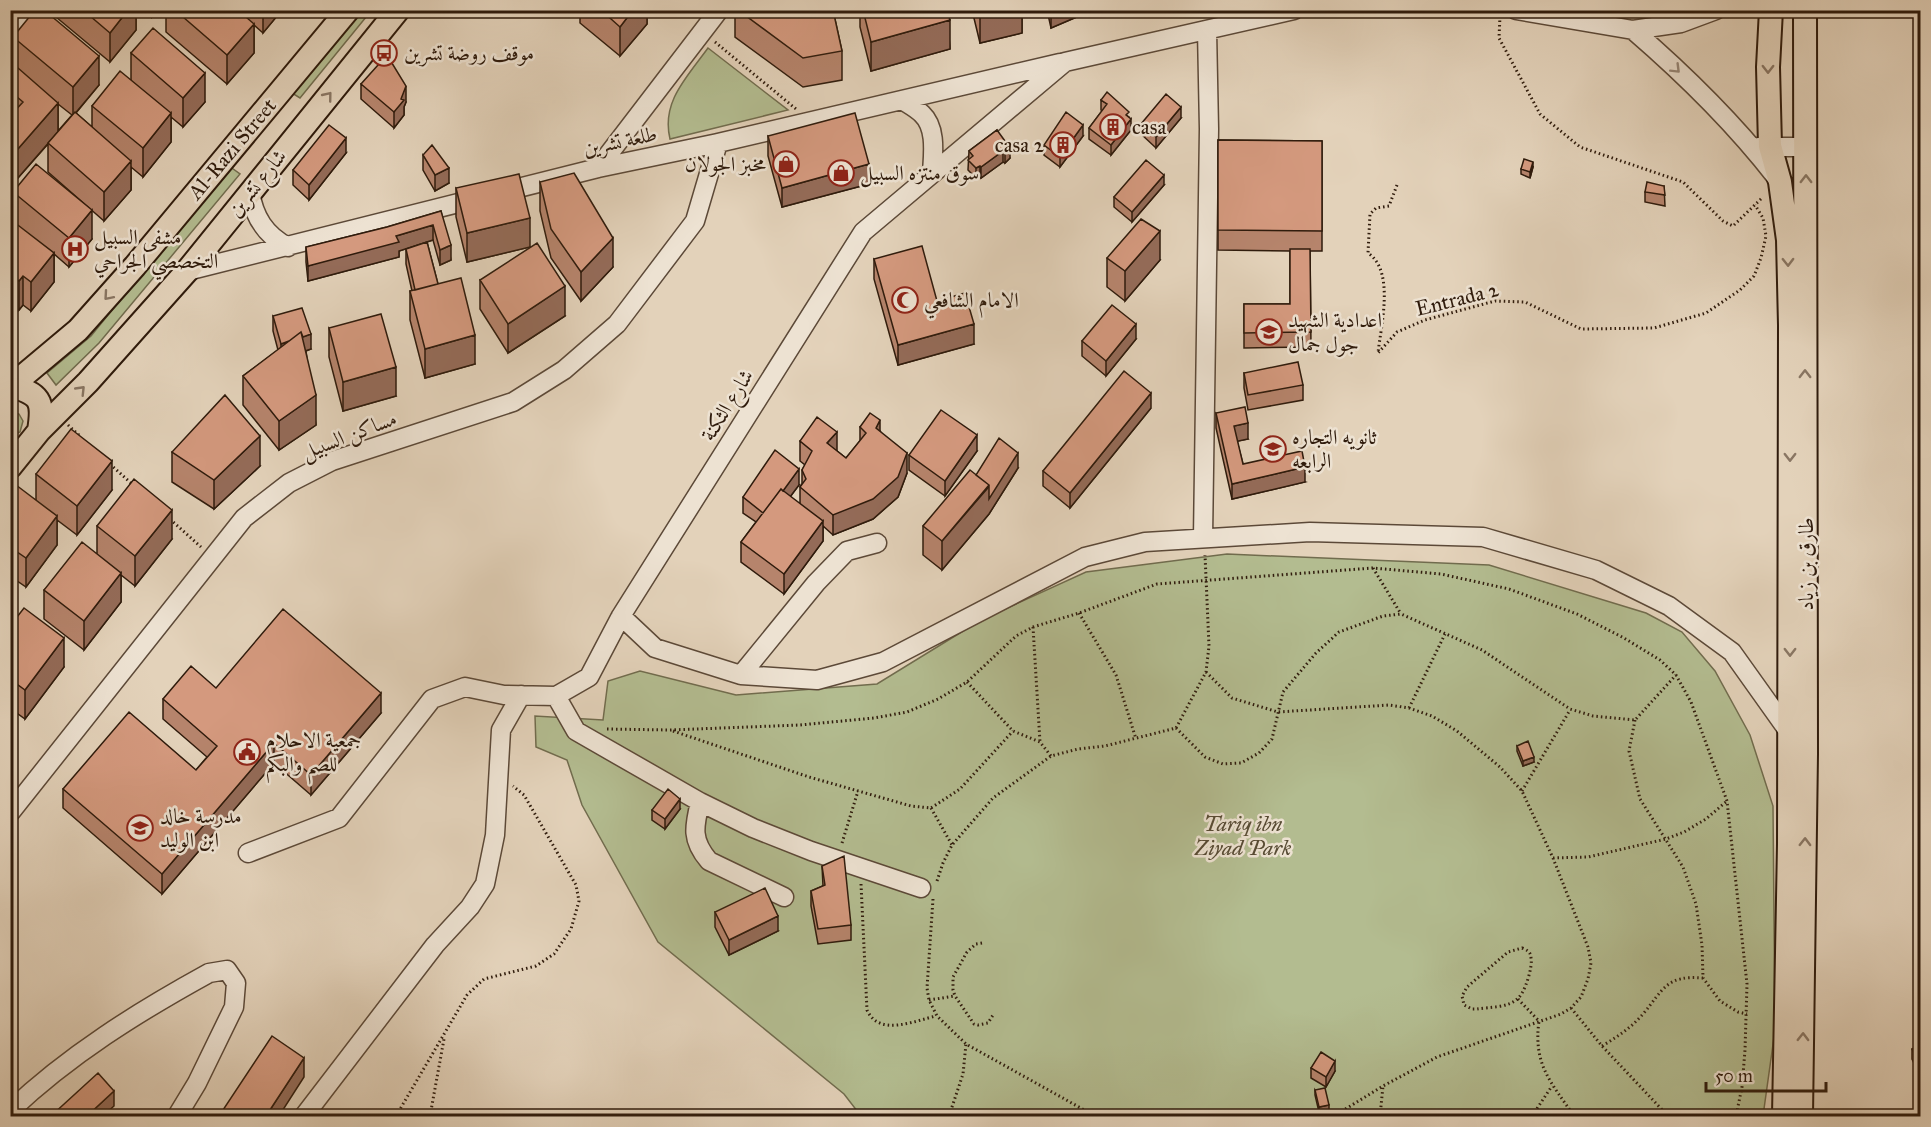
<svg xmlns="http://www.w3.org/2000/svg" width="1931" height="1127" font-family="'IM FELL Great Primer',Amiri,serif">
<rect width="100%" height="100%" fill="#e3d2ba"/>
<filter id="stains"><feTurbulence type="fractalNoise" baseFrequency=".00333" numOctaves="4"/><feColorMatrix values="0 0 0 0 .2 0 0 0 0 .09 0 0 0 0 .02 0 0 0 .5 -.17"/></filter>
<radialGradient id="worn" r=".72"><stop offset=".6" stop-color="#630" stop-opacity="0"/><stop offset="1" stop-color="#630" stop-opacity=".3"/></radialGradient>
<path fill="#b3bc90" stroke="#716c4e" stroke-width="1.5" d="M360,11H371L300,98L292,93Z
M708,48L788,110L670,139C661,102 687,77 708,48Z
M229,166L240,174L99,343L56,385L47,373L91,336Z
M11,411L19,414L23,421L20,432L11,436Z
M1227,554L1489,565L1646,613L1682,632L1715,671L1750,735L1773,806L1775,1030L1763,1116H861L844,1094L658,942L582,805L567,760L536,747L535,716L603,720L608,681L640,671L736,695L877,684L981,620L1086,572Z"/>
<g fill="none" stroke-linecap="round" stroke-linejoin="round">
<g stroke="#5c4938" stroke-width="21">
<path id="minor" d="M1516,10L1633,30L1681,23L1716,10
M1633,30C1684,74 1734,123 1776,177
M10,43L38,10
M902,100C908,104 916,108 922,114C937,128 933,155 932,173
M1758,147H1806
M598,168L719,10
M250,192C254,217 265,235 288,247
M187,271L598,168L718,143L1060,63
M1203,538L1209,129L1207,30
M621,616L655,648L741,675L817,680L883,662L1085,557L1145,542L1310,532L1483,537L1596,570L1669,606L1732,652L1789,732
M741,675L816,583L847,551L877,543
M556,696L576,731L700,802L753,828L811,851L921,888
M700,802C694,827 691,840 709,861L784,897
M10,813L244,518L289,483L332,461L513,402L564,370L617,324L695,221L718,143
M248,853L339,818L432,699L465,687L504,695L556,696L589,677L621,616L863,232L1065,62L1294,10
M10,1111C69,1055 138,1012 209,973L227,970L236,983L234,1007L197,1083L177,1116
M304,1116L435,945L470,907L485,884L495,835L501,730L521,695"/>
</g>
<g stroke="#2f1b0c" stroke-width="26">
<path id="major" d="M1771,10L1768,67L1770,146L1780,182L1788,240L1790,325L1789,844L1784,1116
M10,385C40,395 44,399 39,431
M10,387L78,330L135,266L348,10
M10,467L39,431L88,382L187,271L398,10
M1801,1116L1806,754L1805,10"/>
</g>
<path stroke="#2f1b0c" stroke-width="3" stroke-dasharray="1.5 3" stroke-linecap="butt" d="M1500,16L1499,38L1540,114L1580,147L1683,182L1723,221L1733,226L1763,197
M715,42L796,109
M1397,185L1389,206L1376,208L1370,214L1368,253C1395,271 1381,325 1378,353L1397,332L1425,320L1495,301L1525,302L1581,329L1654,328L1706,313L1740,290L1754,276L1761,258L1766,236L1763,218L1755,205
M68,425L81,437
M110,464L132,484
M170,519L201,547
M1373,568L1401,614
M1079,613L1116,675L1136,739
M1033,627L1040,742
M1206,672L1232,698L1278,712L1389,705L1409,708L1432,716L1457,731L1500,767L1522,791L1553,858L1588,947L1591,963L1588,979L1581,997L1571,1008L1561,1014L1437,1057L1383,1086L1334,1116
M967,682L1013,731L1040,742L1051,756
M1409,708L1445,634
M1635,720L1629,751L1640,799L1683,867L1696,904L1702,945L1703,978L1720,1001L1738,1012L1747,1014
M1176,728L1205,757L1223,764L1241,763L1259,753L1272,739L1283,692L1316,653L1339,632L1383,616L1401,614L1482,650L1570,709L1593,716L1635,720L1676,675
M607,729L670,730L800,725L874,718L907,712L938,699L967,682L1016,636L1033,627L1079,613L1157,584L1373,568L1441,574L1509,589L1577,614L1624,638L1660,660L1676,675L1691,702L1727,801L1747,984L1745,1050L1742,1087L1736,1116
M673,731L809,777L911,806L931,808L960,789L1013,731
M1522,791L1570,710
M931,808L952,845
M842,843L858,791
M1553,858L1588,857L1666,839L1684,832L1706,819L1727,801
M937,881L943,863L952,845L993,798L1051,756L1078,749L1105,746L1176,728L1206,672L1209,646L1205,555
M861,884L867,1010C879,1037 914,1021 936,1016
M933,899L927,988L929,1000L937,1016L966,1044L1095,1116
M982,943L976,944L967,952L953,977V990L955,996L974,1024L978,1025L988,1023L993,1015
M1522,948C1527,950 1531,952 1531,958C1533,966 1525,993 1518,998C1509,1008 1489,1007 1477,1009H1472L1464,1005L1462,996L1467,987L1508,952Z
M1518,999L1539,1021C1533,1065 1551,1082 1574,1116
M929,1000L955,996
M1571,1008L1602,1046L1668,1116
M1602,1046C1617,1037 1631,1028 1643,1014C1664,989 1666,975 1703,978
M396,1116L467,995L484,979L536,966L554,954L571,929L579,901L576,885L524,795L513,786
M430,1116L444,1039
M952,1116L951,1110L963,1074L966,1044
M1380,1116L1383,1086
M1532,1116L1552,1086"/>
<use href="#minor" stroke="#ede2d2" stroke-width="18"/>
<use href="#major" stroke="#e3d2ba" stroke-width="22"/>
</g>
<path fill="#b6846c" stroke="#2f1b0c" stroke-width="1.5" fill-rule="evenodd" d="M56,10H136V30L110,62L56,17Z
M144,10H157L152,17Z
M166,10H282L263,33L254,25V53L227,84L166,32Z
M580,10H647V24L620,56L580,23Z
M735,10H833L842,51V80L803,87L735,37Z
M860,10H947L950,49L871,71L860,27Z
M972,10H1022V33L980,43Z
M1047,10H1093L1051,28Z
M13,37L99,85L76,113L92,127V106L131,80V53L205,102L183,127L171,117V142L143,177L131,167V190L104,221L48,172V144L10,187V61L13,63ZM58,104L72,115L58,131Z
M361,84L406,102L404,107V115L394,128L361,99Z
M1101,100L1129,117L1131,130L1111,155L1089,139V128L1102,111L1101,110Z
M1181,118L1156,148L1141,134V124Z
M997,130L1010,158L1005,163L1003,162L981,178L980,176L976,178L968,170L969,151Z
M768,136L869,184L782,207L768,156Z
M1083,136L1060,167L1044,155V145Z
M1218,140L1322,141V251H1310L1311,347L1244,348V304H1290V251L1218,250Z
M346,153L309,200L293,185V170Z
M423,155L449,183L435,191L423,170Z
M1533,167L1530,178L1521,174V169Z
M540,182L613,267L581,301L551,258L540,211Z
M1164,185L1132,222L1114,207V197Z
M1664,186L1665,206L1645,202V192Z
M456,188L530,247L467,262L456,217Z
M13,192L92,239L69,267L54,254V282L31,311L23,305L19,310L11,304H10V219L13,221Z
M441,211L451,260L440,265L433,240L427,242L438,284L475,364L425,378L410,320V291H412L406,264V249L411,247L399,251V257L308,281L306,262V247L387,227Z
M1107,258L1160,260L1125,301L1107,287Z
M874,259L937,301L974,344L898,365L874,279Z
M480,280L565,316L508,353L480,309Z
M273,316L311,349L306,351L316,425L279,450L243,405V376L278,350L273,331Z
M329,328L396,396L343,411L329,357Z
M1136,339L1106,376L1082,356V341Z
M1244,373L1303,385V400L1248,410L1244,388Z
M1151,408L1070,508L1043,486V471Z
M1216,413L1248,439L1237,441L1243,464L1305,482L1232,499L1216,428Z
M860,427L880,431L907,473L898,497L873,519L833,535L823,526V541L784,594L741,562V542L756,522L743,513V497L799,485L790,497L800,504V487L802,484V470L805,465L800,461V441L837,451L846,458L860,441Z
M977,451L945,496L909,470V455Z
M172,452L260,466L214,509L172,482Z
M1018,468L989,514L942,570L923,555V526L976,475Z
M36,474L112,490L77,535L57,520V545L26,587L10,576V492L36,500Z
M97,526L172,539L135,586L121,575V602L84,650L44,619V590L97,553Z
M10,626L64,667L25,719L10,708Z
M216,688L381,713L311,795L274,763L162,894L63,808V789L196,770L207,757L163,719V699Z
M1517,746L1534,762L1523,766L1517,751Z
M680,809L665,829L652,820V810Z
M822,866L851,925V940L818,944L811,906V891L823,886Z
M715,912L778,931L729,955L715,927Z
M1920,1045V1076L1912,1059V1049Z
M1311,1068L1335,1071L1326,1087L1311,1078Z
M1315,1090L1329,1110L1319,1112L1315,1095Z"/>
<path fill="#946b58" stroke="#2f1b0c" stroke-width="1.5" d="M128,10H136V30L110,62V33Z
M152,10H157L152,17Z
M263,10H282L263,33Z
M633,10H647V24L620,56V27Z
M995,10H1022V33L980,43V14Z
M1051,10H1093L1051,28Z
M950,20V49L871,71V42Z
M254,24V53L227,84V55Z
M99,56V85L73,116V87Z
M205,73V102L183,127V98Z
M406,86V102L404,107V115L394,128V112Z
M58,103V132L10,187V158Z
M1181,107V118L1156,148V137Z
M171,113V142L143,177V148Z
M1131,119V130L1111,155V145Z
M1083,125V136L1060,167V157Z
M346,138V153L309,200V185Z
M1010,148V158L1005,163V153Z
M1003,151V162L981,178V167Z
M131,161V190L104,221V192Z
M1533,162V167L1530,178V172Z
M869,164V184L782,207V188Z
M980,166V176L976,178V168Z
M449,168V183L435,191V175Z
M1164,175V185L1132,222V212Z
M92,210V239L69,267V238Z
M530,218V247L467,262V233Z
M433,225V240L399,251V257L308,281V266L396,236Z
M1160,231V260L1125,301V271Z
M613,238V267L581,301V272Z
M451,245V260L440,265V250Z
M54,253V282L31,311V282Z
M10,275H11L10,304Z
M23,276V305L19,310V281Z
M565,286V316L508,353V324Z
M974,324V344L898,365V345Z
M1136,324V339L1106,376V361Z
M311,334V349L281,359V344Z
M475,335V364L425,378V349Z
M396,367V396L343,411V382Z
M1151,393V408L1070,508V493Z
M316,395V425L279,450V421Z
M880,420V440L876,428Z
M1248,423V439L1234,442V426Z
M837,432V452L827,443Z
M977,435V451L945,496V481Z
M260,436V466L214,509V480Z
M907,453V473L898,497L873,519L833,535V515Z
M1018,453V468L989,514L942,570V541Z
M112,461V490L77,535V506Z
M1305,467V482L1232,499V484Z
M799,469V485L765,530V514Z
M172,510V539L135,586V556Z
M57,516V545L26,587V558Z
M823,521V541L784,594V574Z
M121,573V602L84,650V621Z
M64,638V667L25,719V690Z
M381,693V713L311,795V775Z
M274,743V763L162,894V874Z
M1534,757V762L1523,766V761Z
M680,799V809L665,829V819Z
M778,916V931L729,955V940Z
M304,1058V1077L279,1116H266Z
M1335,1061V1071L1326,1087V1077Z
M114,1091V1106L103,1116H87Z
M1329,1105V1110L1319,1112V1107Z"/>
<path fill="#d4997e" stroke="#2f1b0c" stroke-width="1.5" d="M35,10H44L99,56L73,87L13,37Z
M83,10H128L110,33Z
M175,10H238L254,24L227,55Z
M601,10H633L620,27Z
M738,10H833L842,51L803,58Z
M863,10H947L950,20L871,42Z
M979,10H995L980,14Z
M153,28L205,73L183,98L131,53Z
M387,55L406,86L401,99L404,100L394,112L361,84Z
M10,61L58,103L10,158V116L23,102L10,91Z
M120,71L171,113L143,148L92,106Z
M1107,92L1129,112L1126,115L1131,119L1111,145L1089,128L1107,104L1101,100Z
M1166,94L1181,107L1156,137L1141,124Z
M75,112L131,161L104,192L48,143Z
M1066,112L1083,125L1060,157L1044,145Z
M855,113L869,164L782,188L768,136Z
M329,125L346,138L309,185L293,170Z
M997,130L1010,148L1005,153L1003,151L981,167L980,166L976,168L968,160L973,156L969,151Z
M1218,140L1322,141V231L1218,230Z
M432,145L449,168L435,175L423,155Z
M1524,159L1533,162L1530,172L1521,169Z
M1146,160L1164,175L1132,212L1114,197Z
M36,164L92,210L69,238L13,192Z
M574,173L613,238L581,272L551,229L540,182Z
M519,174L530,218L467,233L456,188Z
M1647,182L1664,186L1665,195L1645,192Z
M441,211L451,245L440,250L433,225L396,236L399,242L308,266L306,247L387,227Z
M10,219L54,253L31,282L23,276L19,281L11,275H10V232L13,229L10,227Z
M1141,219L1160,231L1125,271L1107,258Z
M427,242L438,284L415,290L406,249Z
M537,243L565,286L508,324L480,280Z
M922,246L937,301L965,293L974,324L898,345L874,259Z
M1290,249H1310L1311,332L1244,333V304H1290Z
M461,278L475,335L425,349L410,291Z
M1112,305L1136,324L1106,361L1082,341Z
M302,308L311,334L303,337L301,332L289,341L281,344L273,316Z
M381,314L396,367L343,382L329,328Z
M301,332L316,395L279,421L243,376Z
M1298,362L1303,385L1248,395L1244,373Z
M1124,371L1151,393L1070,493L1043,471Z
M225,395L260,436L214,480L172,452Z
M1245,407L1248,423L1234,426L1243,464L1302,451L1305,467L1232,484L1216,413Z
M941,410L977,435L945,481L909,455Z
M870,413L880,420L876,428L907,453L898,477L873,499L833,515L800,487L806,479L802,470L812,451L800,441L817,417L837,432L827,443L846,458L866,433L860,427Z
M71,429L112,461L77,506L36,474Z
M999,438L1018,453L989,499V485L976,475Z
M775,450L799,469L783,491L781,489L763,513L743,497Z
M970,470L989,485L942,541L923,526Z
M134,479L172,510L135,556L97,526Z
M16,485L57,516L26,558L10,547V492Z
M781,489L823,521L784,574L741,542Z
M82,542L121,573L84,621L44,590Z
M24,608L64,638L25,690L10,679V626Z
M283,609L381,693L311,775L274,743L162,874L63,789L129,712L196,770L217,746L163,699L191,666L216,688Z
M1528,741L1534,757L1523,761L1517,746Z
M668,789L680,799L665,819L652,810Z
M844,856L851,925L818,929L811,891L825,885L822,866Z
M765,888L778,916L729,940L715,912Z
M272,1036L304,1058L266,1116H219Z
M1920,1045V1066L1912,1049Z
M1321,1052L1335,1061L1326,1077L1311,1068Z
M98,1073L114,1091L87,1116H51Z
M1325,1088L1329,1105L1319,1107L1315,1090Z"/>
<defs><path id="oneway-chevron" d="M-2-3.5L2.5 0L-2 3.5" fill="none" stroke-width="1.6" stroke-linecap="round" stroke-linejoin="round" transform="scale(1.5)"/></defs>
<use stroke="#988879" href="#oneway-chevron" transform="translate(1676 69) rotate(45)"/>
<g stroke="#897663">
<use href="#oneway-chevron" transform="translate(1768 69) rotate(90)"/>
<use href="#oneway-chevron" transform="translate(328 96) rotate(-51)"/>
<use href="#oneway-chevron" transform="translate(1806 179) rotate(-90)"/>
<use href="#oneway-chevron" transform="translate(1788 262) rotate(89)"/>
<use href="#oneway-chevron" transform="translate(108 296) rotate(131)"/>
<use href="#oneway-chevron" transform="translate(1805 374) rotate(-90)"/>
<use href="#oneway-chevron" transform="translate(81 390) rotate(-46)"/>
<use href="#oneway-chevron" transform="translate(1790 457) rotate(90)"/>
<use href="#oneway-chevron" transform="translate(1790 652) rotate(90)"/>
<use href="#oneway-chevron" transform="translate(1805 842) rotate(-89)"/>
<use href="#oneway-chevron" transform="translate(1803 1037) rotate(-89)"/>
</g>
<defs>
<g id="bus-ring" transform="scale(1.35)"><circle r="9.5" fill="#ede2d2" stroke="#8f2418" stroke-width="1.5"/><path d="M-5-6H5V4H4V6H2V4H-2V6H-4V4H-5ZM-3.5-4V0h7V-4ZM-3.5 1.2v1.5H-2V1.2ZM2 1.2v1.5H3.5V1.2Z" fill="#8f2418"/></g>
<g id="building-ring" transform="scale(1.35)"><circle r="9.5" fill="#ede2d2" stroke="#8f2418" stroke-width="1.5"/><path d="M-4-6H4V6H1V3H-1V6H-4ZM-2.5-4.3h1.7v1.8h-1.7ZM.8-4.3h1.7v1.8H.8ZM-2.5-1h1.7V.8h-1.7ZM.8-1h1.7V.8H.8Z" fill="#8f2418"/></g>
<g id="shop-ring" transform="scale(1.35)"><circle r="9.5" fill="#ede2d2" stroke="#8f2418" stroke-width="1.5"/><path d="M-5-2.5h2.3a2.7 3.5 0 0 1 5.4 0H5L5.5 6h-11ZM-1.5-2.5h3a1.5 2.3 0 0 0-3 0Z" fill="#8f2418"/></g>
<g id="hospital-ring" transform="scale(1.35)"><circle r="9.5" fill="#ede2d2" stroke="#8f2418" stroke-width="1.5"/><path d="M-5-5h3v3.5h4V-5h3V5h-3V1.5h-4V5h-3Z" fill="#8f2418"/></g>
<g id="mosque-ring" transform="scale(1.35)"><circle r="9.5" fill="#ede2d2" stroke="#8f2418" stroke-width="1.5"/><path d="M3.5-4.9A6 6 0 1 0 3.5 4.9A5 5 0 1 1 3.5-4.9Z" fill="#8f2418"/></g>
<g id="school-ring" transform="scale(1.35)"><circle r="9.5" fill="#ede2d2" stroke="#8f2418" stroke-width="1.5"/><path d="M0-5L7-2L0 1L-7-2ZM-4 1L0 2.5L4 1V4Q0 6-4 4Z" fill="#8f2418"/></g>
<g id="civic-ring" transform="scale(1.35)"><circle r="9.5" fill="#ede2d2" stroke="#8f2418" stroke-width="1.5"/><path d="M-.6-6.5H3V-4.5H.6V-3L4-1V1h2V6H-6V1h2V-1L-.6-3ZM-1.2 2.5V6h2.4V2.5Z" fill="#8f2418"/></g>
</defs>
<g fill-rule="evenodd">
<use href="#bus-ring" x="384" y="53"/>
<use href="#building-ring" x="1113" y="127"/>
<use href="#building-ring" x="1063" y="145"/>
<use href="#shop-ring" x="786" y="164"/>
<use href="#shop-ring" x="841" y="173"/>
<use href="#hospital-ring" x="75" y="249"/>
<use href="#mosque-ring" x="905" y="300"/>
<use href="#school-ring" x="1269" y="332"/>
<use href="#school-ring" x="1273" y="449"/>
<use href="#civic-ring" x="247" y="752"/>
<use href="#school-ring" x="140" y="828"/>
</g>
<g text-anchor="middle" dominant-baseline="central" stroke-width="5" stroke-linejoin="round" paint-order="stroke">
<g font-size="21" fill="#2f1b0c" stroke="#ede2d2" text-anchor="start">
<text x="404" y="53">موقف روضة تشرين</text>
<text x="1132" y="127">casa</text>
<text x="1044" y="145" text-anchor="end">casa 2</text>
<text x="766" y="164" text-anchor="end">مخبز الجولان</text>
<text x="860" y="173">سوق منتزه السبيل</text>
<text x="94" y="237">مشفى السبيل<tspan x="94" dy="24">التخصصي الجراحي</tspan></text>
<text x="924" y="300">الامام الشافعي</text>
<text x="1288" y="320">اعدادية الشهيد<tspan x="1288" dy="24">جول جمال</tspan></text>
<text x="1292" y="437">ثانويه التجاره<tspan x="1292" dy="24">الرابعه</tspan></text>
<text x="266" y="740">جمعية الاحلام<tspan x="266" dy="24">للصم والبكم</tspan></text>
<text x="160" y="816">مدرسة خالد<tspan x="160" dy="24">ابن الوليد</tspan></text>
</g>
<g font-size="21" fill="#2f1b0c" stroke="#ede2d2">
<text transform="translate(620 141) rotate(-12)">طلعة تشرين</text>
<text transform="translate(232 149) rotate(-50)">Al-Razi Street</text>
<text transform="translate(257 183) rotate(-51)">شارع تشرين</text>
<text transform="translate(1457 299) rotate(-14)">Entrada 2</text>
<text transform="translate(727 405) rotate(-58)">شارع الثكنة</text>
<text transform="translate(349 435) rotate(-21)">مساكن السبيل</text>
<text transform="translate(1806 564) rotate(-90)">طارق بن زياد</text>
</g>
<g font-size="21" font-style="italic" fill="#574b34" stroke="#ede2d2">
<text x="1243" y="824">Tariq ibn<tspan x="1243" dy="24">Ziyad Park</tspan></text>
</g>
</g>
<rect width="1931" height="1127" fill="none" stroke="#e3d2ba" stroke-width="36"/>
<rect x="12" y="12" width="1907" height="1103" fill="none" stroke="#2f1b0c" stroke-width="3"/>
<rect x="18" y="18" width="1895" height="1091" fill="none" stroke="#2f1b0c" stroke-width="1.5"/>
<path d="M1706 1082v9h120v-9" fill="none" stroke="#2f1b0c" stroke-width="3"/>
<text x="1715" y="1082" font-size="18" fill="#2f1b0c" stroke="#ede2d2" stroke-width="4.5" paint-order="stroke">50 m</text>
<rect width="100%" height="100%" filter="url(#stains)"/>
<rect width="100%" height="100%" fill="url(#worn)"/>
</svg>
